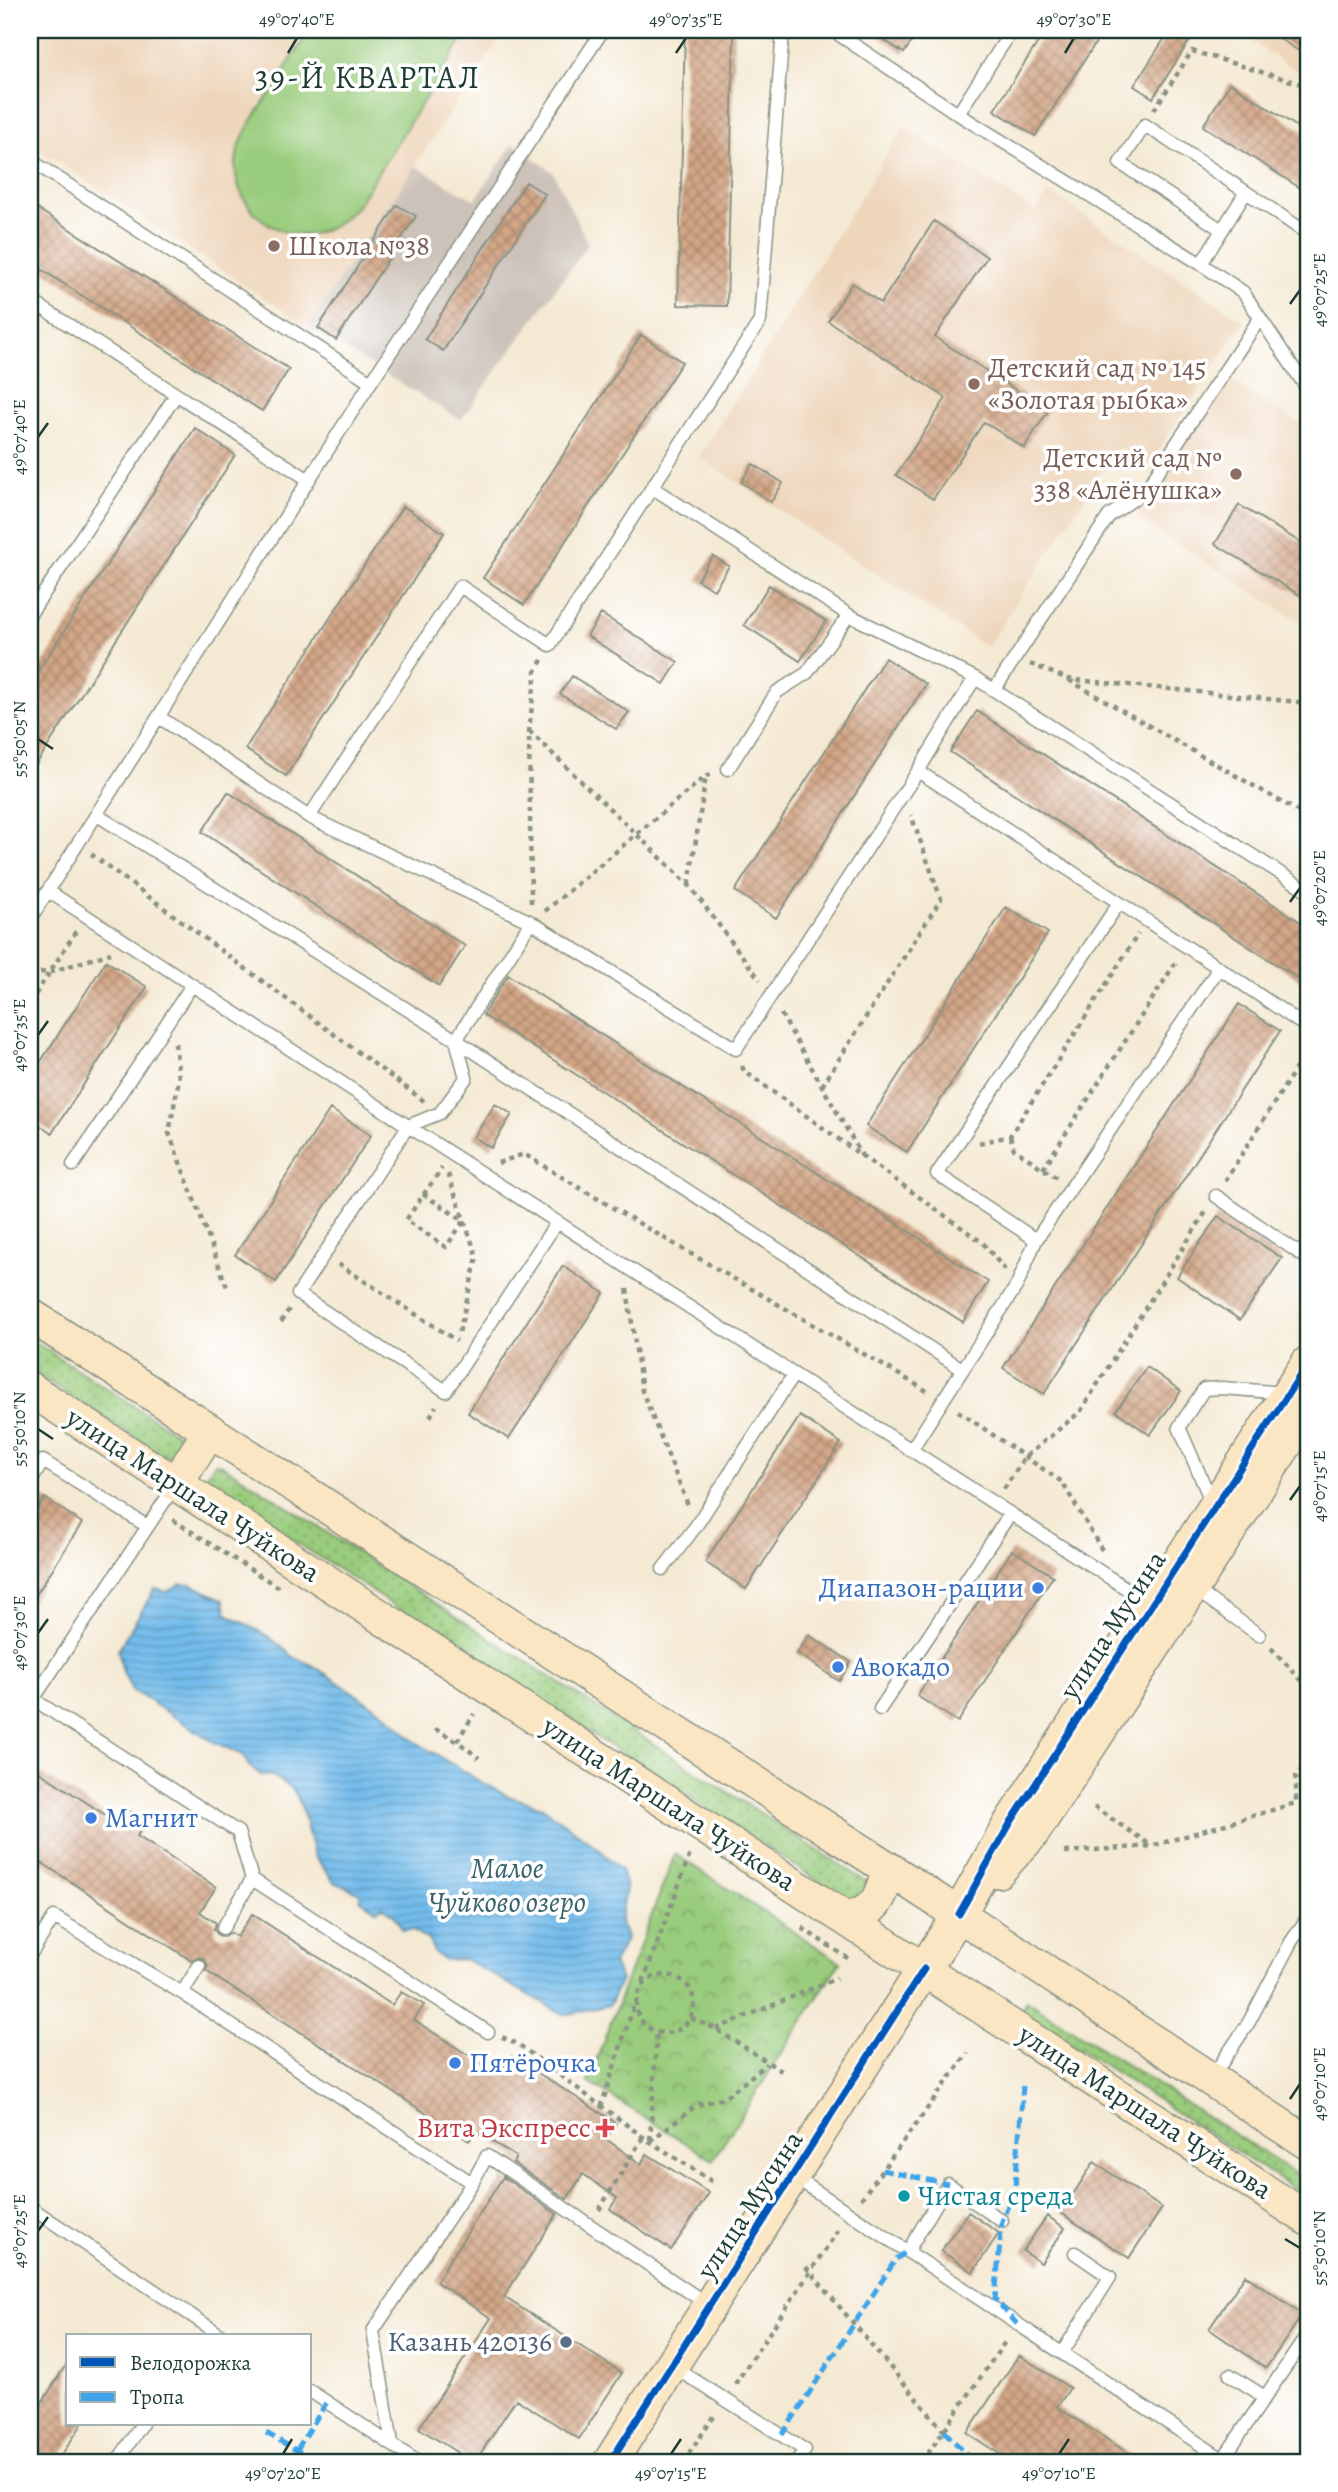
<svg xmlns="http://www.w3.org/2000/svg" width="1338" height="2492" font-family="Alegreya,serif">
<defs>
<pattern id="grass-dots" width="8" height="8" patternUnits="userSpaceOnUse" patternTransform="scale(1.75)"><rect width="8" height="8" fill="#99cc7c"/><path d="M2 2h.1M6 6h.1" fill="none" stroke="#7ca766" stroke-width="1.8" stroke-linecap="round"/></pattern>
<pattern id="park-crowns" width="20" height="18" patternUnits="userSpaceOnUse" patternTransform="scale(1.75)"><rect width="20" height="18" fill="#99cc7c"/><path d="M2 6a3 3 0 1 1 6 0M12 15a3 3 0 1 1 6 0" fill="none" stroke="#7ca766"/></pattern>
<pattern id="water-rules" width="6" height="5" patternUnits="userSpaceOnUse" patternTransform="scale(1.75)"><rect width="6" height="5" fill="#73bcec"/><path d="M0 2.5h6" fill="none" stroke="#5e9ac0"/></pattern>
<pattern id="building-cross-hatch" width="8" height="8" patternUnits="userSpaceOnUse" patternTransform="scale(1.75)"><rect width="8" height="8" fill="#d3a686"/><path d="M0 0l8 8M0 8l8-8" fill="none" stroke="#ab886e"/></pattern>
</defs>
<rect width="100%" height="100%" fill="#fff"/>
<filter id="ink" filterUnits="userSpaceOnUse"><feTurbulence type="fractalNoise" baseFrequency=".0143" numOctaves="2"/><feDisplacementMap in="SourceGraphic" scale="14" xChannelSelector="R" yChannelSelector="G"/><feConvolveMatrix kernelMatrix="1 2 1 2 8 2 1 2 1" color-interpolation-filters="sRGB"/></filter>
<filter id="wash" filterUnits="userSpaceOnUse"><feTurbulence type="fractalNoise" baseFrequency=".00686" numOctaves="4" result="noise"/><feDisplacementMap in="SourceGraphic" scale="28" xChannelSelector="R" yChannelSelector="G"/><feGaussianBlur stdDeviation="1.57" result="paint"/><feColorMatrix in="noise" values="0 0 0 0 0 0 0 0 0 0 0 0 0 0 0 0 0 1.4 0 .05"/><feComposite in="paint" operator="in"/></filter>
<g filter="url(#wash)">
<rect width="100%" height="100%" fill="#f4e9d3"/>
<path fill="#eed6bb" d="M30,30H505L308,327L30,143Z
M1234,30H1308V78Z
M904,127L1036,211L1049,192L1244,321L1147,467L1118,447L987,647L699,457Z
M1226,377L1308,429V627L1136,518Z"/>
<path fill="#ccc2b9" d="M513,144L553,172L588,244L461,420L308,327L415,166L475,200Z"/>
<path fill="url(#grass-dots)" stroke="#5c8458" stroke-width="2" d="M30,1339L180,1436L182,1443L179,1451L166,1457L30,1370Z
M215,1463L221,1464L865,1881L868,1886L865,1895L851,1902L208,1485L204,1478Z
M1026,2000L1308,2182V2198L1027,2015L1021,2010Z"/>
<path fill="url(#park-crowns)" stroke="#5c8458" stroke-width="2" d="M675,1854L840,1962L713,2160L588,2082Z"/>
<path fill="#99cc7c" stroke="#5c8458" stroke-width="2" d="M310,30H468L359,203C346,219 331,231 310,234C267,239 228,197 237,155C241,134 255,116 267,98C281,75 295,53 310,30Z"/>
<path fill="url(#water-rules)" stroke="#497c90" stroke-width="2" d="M180,1584L192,1585L224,1600L227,1614L268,1636L295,1658L312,1665L387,1715L413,1740L484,1784L508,1796L542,1807L598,1848L621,1870L626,1888L620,1922L627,1937L613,1964L621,1980L609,2005L565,2015L464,1959L445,1960L434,1953L431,1942L413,1930H403L394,1915L383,1907L376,1910L361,1900L359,1892L334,1882L314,1855L301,1805L293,1789L273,1776L261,1775L249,1766L243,1755L214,1742L132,1690L123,1672L118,1650L155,1589L167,1592Z"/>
<g id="blocks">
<path fill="url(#building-cross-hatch)" d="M685,30H734L727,306L678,305Z
M868,30H919L904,53Z
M1046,30H1104L1035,136L994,110Z
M1170,30H1177L1191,38L1153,98L1134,86Z
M1266,30H1308V57Z
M1230,83L1308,134V193L1203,126Z
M526,182L545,194L443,351L425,339Z
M30,204L289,369L262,411L30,262Z
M397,205L416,216L336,340L318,328Z
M934,221L987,257L935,337L1048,411L1024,448L984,422L933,499L896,475L946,398L828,321L852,283L881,303Z
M641,335L682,362L524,605L483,578Z
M195,428L235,455L30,774V684Z
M753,464L783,483L771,502L741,482Z
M1239,505L1308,547V600L1215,544Z
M403,506L444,533L286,776L245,749Z
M713,556L729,566L714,590L697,580Z
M769,585L826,621L800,661L744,625Z
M601,614L678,662L664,684L587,636Z
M885,658L926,684L776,918L735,891Z
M572,676L629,712L616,729L560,694Z
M977,711L1308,927V985L950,752Z
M228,792L465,946L439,986L202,832Z
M1006,907L1048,933L907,1152L866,1126Z
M106,961L147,987L52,1133L30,1119V1078Z
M508,975L988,1282L963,1322L483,1015Z
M1239,1004L1280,1031L1044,1394L1003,1368Z
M495,1104L512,1114L491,1148L474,1137Z
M330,1109L371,1135L276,1282L235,1255Z
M1218,1216L1282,1258L1240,1320L1177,1277Z
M563,1266L604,1293L509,1439L468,1413Z
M1147,1367L1181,1391L1150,1435L1116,1411Z
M800,1416L841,1443L746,1589L705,1562Z
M45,1498L82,1523L30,1604V1521Z
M1012,1550L1053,1576L958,1722L917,1696Z
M809,1635L851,1662L839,1681L797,1653Z
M30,1766L118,1823L127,1810L146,1822L137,1836L216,1887L200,1912L216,1923L214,1929L218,1935L224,1937L230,1933L237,1937L252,1914L392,2005L401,1992L424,2005L414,2020L499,2075L512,2056L616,2123L606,2139L641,2164L647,2154L709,2193L671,2250L610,2209L617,2198L583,2174L567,2199L513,2163L516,2157L476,2131L469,2141L206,1971L208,1966L204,1959L199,1957L192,1961L30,1855Z
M1094,2162L1162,2208L1129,2258L1061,2213Z
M503,2177L557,2214L504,2297L622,2373L579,2439L516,2399L475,2462H472L419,2428L491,2318L436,2282Z
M968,2212L999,2233L973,2272L941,2251Z
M1047,2216L1065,2228L1041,2263L1023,2251Z
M1245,2275L1303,2314L1266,2368L1209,2329Z
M1019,2355L1070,2388L1057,2407L1142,2462H1012L967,2433Z
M68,2362V2424H82L57,2462H30V2421Z"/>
</g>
</g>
<g filter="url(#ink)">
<use href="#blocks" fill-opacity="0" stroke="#8a9384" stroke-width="2"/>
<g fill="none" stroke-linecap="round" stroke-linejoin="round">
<g stroke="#8a9384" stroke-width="15">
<path id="lane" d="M832,30L958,114L1201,264L1246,192L1308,234
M958,114L1012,30
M30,160L371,382
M1222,230L1120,163L1145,125L1246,192
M1201,264L1243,292L1308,390
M30,300L309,480
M653,488L849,615L975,678L1308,891
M30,614L176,395
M994,690L1109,516L1145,491L1260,318
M159,717L309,817L460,586L550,645L760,321L783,30
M728,769L777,692L807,673L849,615
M918,771L1219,968
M97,815L456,1040L962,1369
M309,817L531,922L736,1049L918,771L975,678
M48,891L408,1126L1152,1605
M30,919L371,382L603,30
M531,922L456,1040L466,1078L440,1113L408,1126L298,1294L446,1391L557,1222
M73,1165L192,985
M1216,1196L1308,1259
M1036,1240L937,1174L1119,903
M911,1450L1017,1285L1036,1240L1219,968L1308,1028
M30,1483L43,1461L147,1526
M1212,1503L1179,1427L1204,1389L1222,1388L1285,1393
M663,1569L696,1526L794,1374
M1193,1588L1259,1635
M33,1699L238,1832L252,1879L488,2032
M30,1704L176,1484
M880,1709L1010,1514
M223,1928L252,1879
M30,1955L54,1917L182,1993
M199,1966L182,1993L472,2183L373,2331L392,2443
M1211,2079L1249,2022L1291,1942L1308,1917
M793,2176L1227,2462
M472,2183L487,2156L707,2304
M30,2207L222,2336
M908,2251L948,2184L1002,2221
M1062,2353L1110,2277L1075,2253
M672,2366L805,2450L796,2462
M1230,2375L1265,2397
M310,2391L418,2462
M1223,2459L1308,2334
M117,2462L142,2424"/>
</g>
<g stroke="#8a9384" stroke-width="36">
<path id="secondary" d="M30,1315L883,1865L1308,2143
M30,1389L1308,2219
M176,1484L210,1431
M998,1871L1032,1834L1308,1410
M847,1919C877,1912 881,1896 889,1869
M610,2462L959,1914L1011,1822L1308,1363"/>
</g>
<path stroke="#8a9384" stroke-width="4.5" stroke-dasharray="5 5" stroke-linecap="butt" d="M1154,110L1192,51L1308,86
M1030,664L1068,679L1308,703
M1069,680L1308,817
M529,731L689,885L760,980
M91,854L424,1101
M689,884L706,776
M531,903L529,731L536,671L543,658
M545,911L706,776L711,774
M30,973L50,972L111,953
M30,1003L78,928
M781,1014L862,1156
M175,1043L179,1079L169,1133L227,1287
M742,1066L744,1071L983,1243L1005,1270
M822,1086L941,899L911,815
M1010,1136L1014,1149L1057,1178
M979,1143L1010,1136L1138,934
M498,1163L524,1154C657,1236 793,1312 927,1391
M1043,1169L1178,959
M448,1174L477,1257L458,1337
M1225,1181L1308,1049
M423,1194L464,1221L446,1247L406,1220L442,1168
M338,1264L457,1341
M627,1289L642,1391L688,1505
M281,1322L290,1308
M958,1411L1062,1482L1102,1550
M430,1417L436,1406
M1004,1489L1025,1457L1080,1412L1207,1210
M173,1520L281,1589
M1271,1648L1308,1687
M435,1729L457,1741L479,1758
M457,1741L474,1714
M1094,1807L1152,1846
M1065,1852L1152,1846L1296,1803V1777L1308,1760
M802,1928L849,1959
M636 2004a29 29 0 1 1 58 0a29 29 0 1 1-58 0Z
M643,1982L690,1854
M691,2018L716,2029L783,2072
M716,2029L837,1978
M502,2037L518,2044L643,2137L716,2184
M601,2107L634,2005
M650,2140L657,2032
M650,2141L697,2105L724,2098L767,2064
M861,2199L968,2053
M599,2210L643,2137
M806,2267L944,2431
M735,2384L839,2229
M683,2462L715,2415
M922,2462L1007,2339"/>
<use href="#lane" stroke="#fff" stroke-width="12"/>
<use href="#secondary" stroke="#fbe6c3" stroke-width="33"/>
<path stroke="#3da4eb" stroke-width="5" stroke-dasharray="10 5" stroke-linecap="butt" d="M882,2170L948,2184
M1017,2324L995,2299L1002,2221L1015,2187L1023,2086
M944,2431L974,2462
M266,2433L317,2462
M782,2435L896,2259L908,2251
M289,2462L327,2402"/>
<g stroke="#fff" stroke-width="11">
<path id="cycleway" d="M959,1914L1011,1822L1308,1363
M610,2462L924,1969"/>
</g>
<use href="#cycleway" stroke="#0057b8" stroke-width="7"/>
</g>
</g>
<path fill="none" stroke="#1f3d34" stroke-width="2.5" d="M288,53L297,38M676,53L686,38M1065,53L1074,38M1290,304L1300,290M38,437L48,423M38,739L53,749M1290,902L1300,888M38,1035L48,1021M38,1429L53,1439M1290,1500L1300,1486M38,1633L48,1619M1290,2099L1300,2084M38,2231L48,2217M1285,2239L1300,2248M283,2454L292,2439M671,2454L681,2439M1059,2454L1069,2439"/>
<g fill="#8d6e63" stroke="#fff" stroke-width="2.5">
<circle cx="274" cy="246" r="7"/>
<circle cx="974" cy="384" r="7"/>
<circle cx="1236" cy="474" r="7"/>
</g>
<g fill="#3f7fe0" stroke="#fff" stroke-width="2.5">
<circle cx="1038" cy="1588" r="7"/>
<circle cx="838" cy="1667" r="7"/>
<circle cx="91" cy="1818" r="7"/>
<circle cx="455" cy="2063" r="7"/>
</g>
<path fill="#e0444e" stroke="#fff" stroke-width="2.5" d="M601.5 2117.5h7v7h7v7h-7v7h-7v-7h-7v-7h7z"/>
<circle fill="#0f9aa8" stroke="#fff" stroke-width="2.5" cx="904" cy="2196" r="7"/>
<circle fill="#5c6f8a" stroke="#fff" stroke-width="2.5" cx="566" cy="2342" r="7"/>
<g text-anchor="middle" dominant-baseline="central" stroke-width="7" stroke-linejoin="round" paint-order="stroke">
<g font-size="28" fill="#785e54" stroke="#fff" text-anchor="start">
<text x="288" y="246">Школа №38</text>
<text x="988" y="368">Детский сад № 145<tspan x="988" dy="32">«Золотая рыбка»</tspan></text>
<text x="1222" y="458" text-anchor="end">Детский сад №<tspan x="1222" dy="32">338 «Алёнушка»</tspan></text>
</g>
<g font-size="28" fill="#1f3d34" stroke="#fff">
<text transform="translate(193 1495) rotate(33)">улица Маршала Чуйкова</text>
<text transform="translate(1113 1625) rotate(-57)">улица Мусина</text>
<text transform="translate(669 1804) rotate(33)">улица Маршала Чуйкова</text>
<text transform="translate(1145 2112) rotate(33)">улица Маршала Чуйкова</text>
<text transform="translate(750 2205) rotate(-57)">улица Мусина</text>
</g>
<g font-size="28" fill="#366cbe" stroke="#fff" text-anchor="start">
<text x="1024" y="1588" text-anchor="end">Диапазон-рации</text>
<text x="852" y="1667">Авокадо</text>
<text x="105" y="1818">Магнит</text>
<text x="469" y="2063">Пятёрочка</text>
</g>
<g font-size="28" fill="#be3a42" stroke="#fff" text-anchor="end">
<text x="591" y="2128">Вита Экспресс</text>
</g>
<g font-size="28" fill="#0d838f" stroke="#fff" text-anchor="start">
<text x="918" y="2196">Чистая среда</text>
</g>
<g font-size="28" fill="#4e5e75" stroke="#fff" text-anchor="end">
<text x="552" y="2342">Казань 420136</text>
</g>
<g font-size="30" font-style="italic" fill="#38636b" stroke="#fff">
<text x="507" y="1868">Малое<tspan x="507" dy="34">Чуйково озеро</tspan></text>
</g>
<g font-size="32" letter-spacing="2" fill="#1f3d34" stroke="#fff">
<text x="368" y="77">39-Й КВАРТАЛ</text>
</g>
</g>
<rect width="1338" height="2492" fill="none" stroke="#fff" stroke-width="77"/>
<rect x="66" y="2334" width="245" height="91" fill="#ffffff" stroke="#a5b1ae" stroke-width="2"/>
<rect x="80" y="2357" width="35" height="10" fill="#0057b8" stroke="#a5b1ae" stroke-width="2"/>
<text x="130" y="2370" font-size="21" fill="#1f3d34">Велодорожка</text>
<rect x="80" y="2392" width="35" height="10" fill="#3da4eb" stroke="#a5b1ae" stroke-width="2"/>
<text x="130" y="2404" font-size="21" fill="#1f3d34">Тропа</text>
<rect x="38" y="38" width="1262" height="2416" fill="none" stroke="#1f3d34" stroke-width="2.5"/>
<g font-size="18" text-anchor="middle" fill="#1f3d34">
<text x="297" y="25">49°07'40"E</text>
<text x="686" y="25">49°07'35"E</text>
<text x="1074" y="25">49°07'30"E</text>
<text transform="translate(1319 290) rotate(-90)" y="6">49°07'25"E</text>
<text transform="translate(19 437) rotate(-90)" y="6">49°07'40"E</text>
<text transform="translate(19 739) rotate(-90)" y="6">55°50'05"N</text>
<text transform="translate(1319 888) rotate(-90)" y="6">49°07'20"E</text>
<text transform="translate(19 1035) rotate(-90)" y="6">49°07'35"E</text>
<text transform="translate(19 1429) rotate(-90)" y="6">55°50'10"N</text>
<text transform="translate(1319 1486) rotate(-90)" y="6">49°07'15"E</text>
<text transform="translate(19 1633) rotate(-90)" y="6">49°07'30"E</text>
<text transform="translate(1319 2084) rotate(-90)" y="6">49°07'10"E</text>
<text transform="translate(19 2231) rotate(-90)" y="6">49°07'25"E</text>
<text transform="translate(1319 2248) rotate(-90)" y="6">55°50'10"N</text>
<text x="283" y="2479">49°07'20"E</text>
<text x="671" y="2479">49°07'15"E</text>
<text x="1059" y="2479">49°07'10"E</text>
</g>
</svg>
